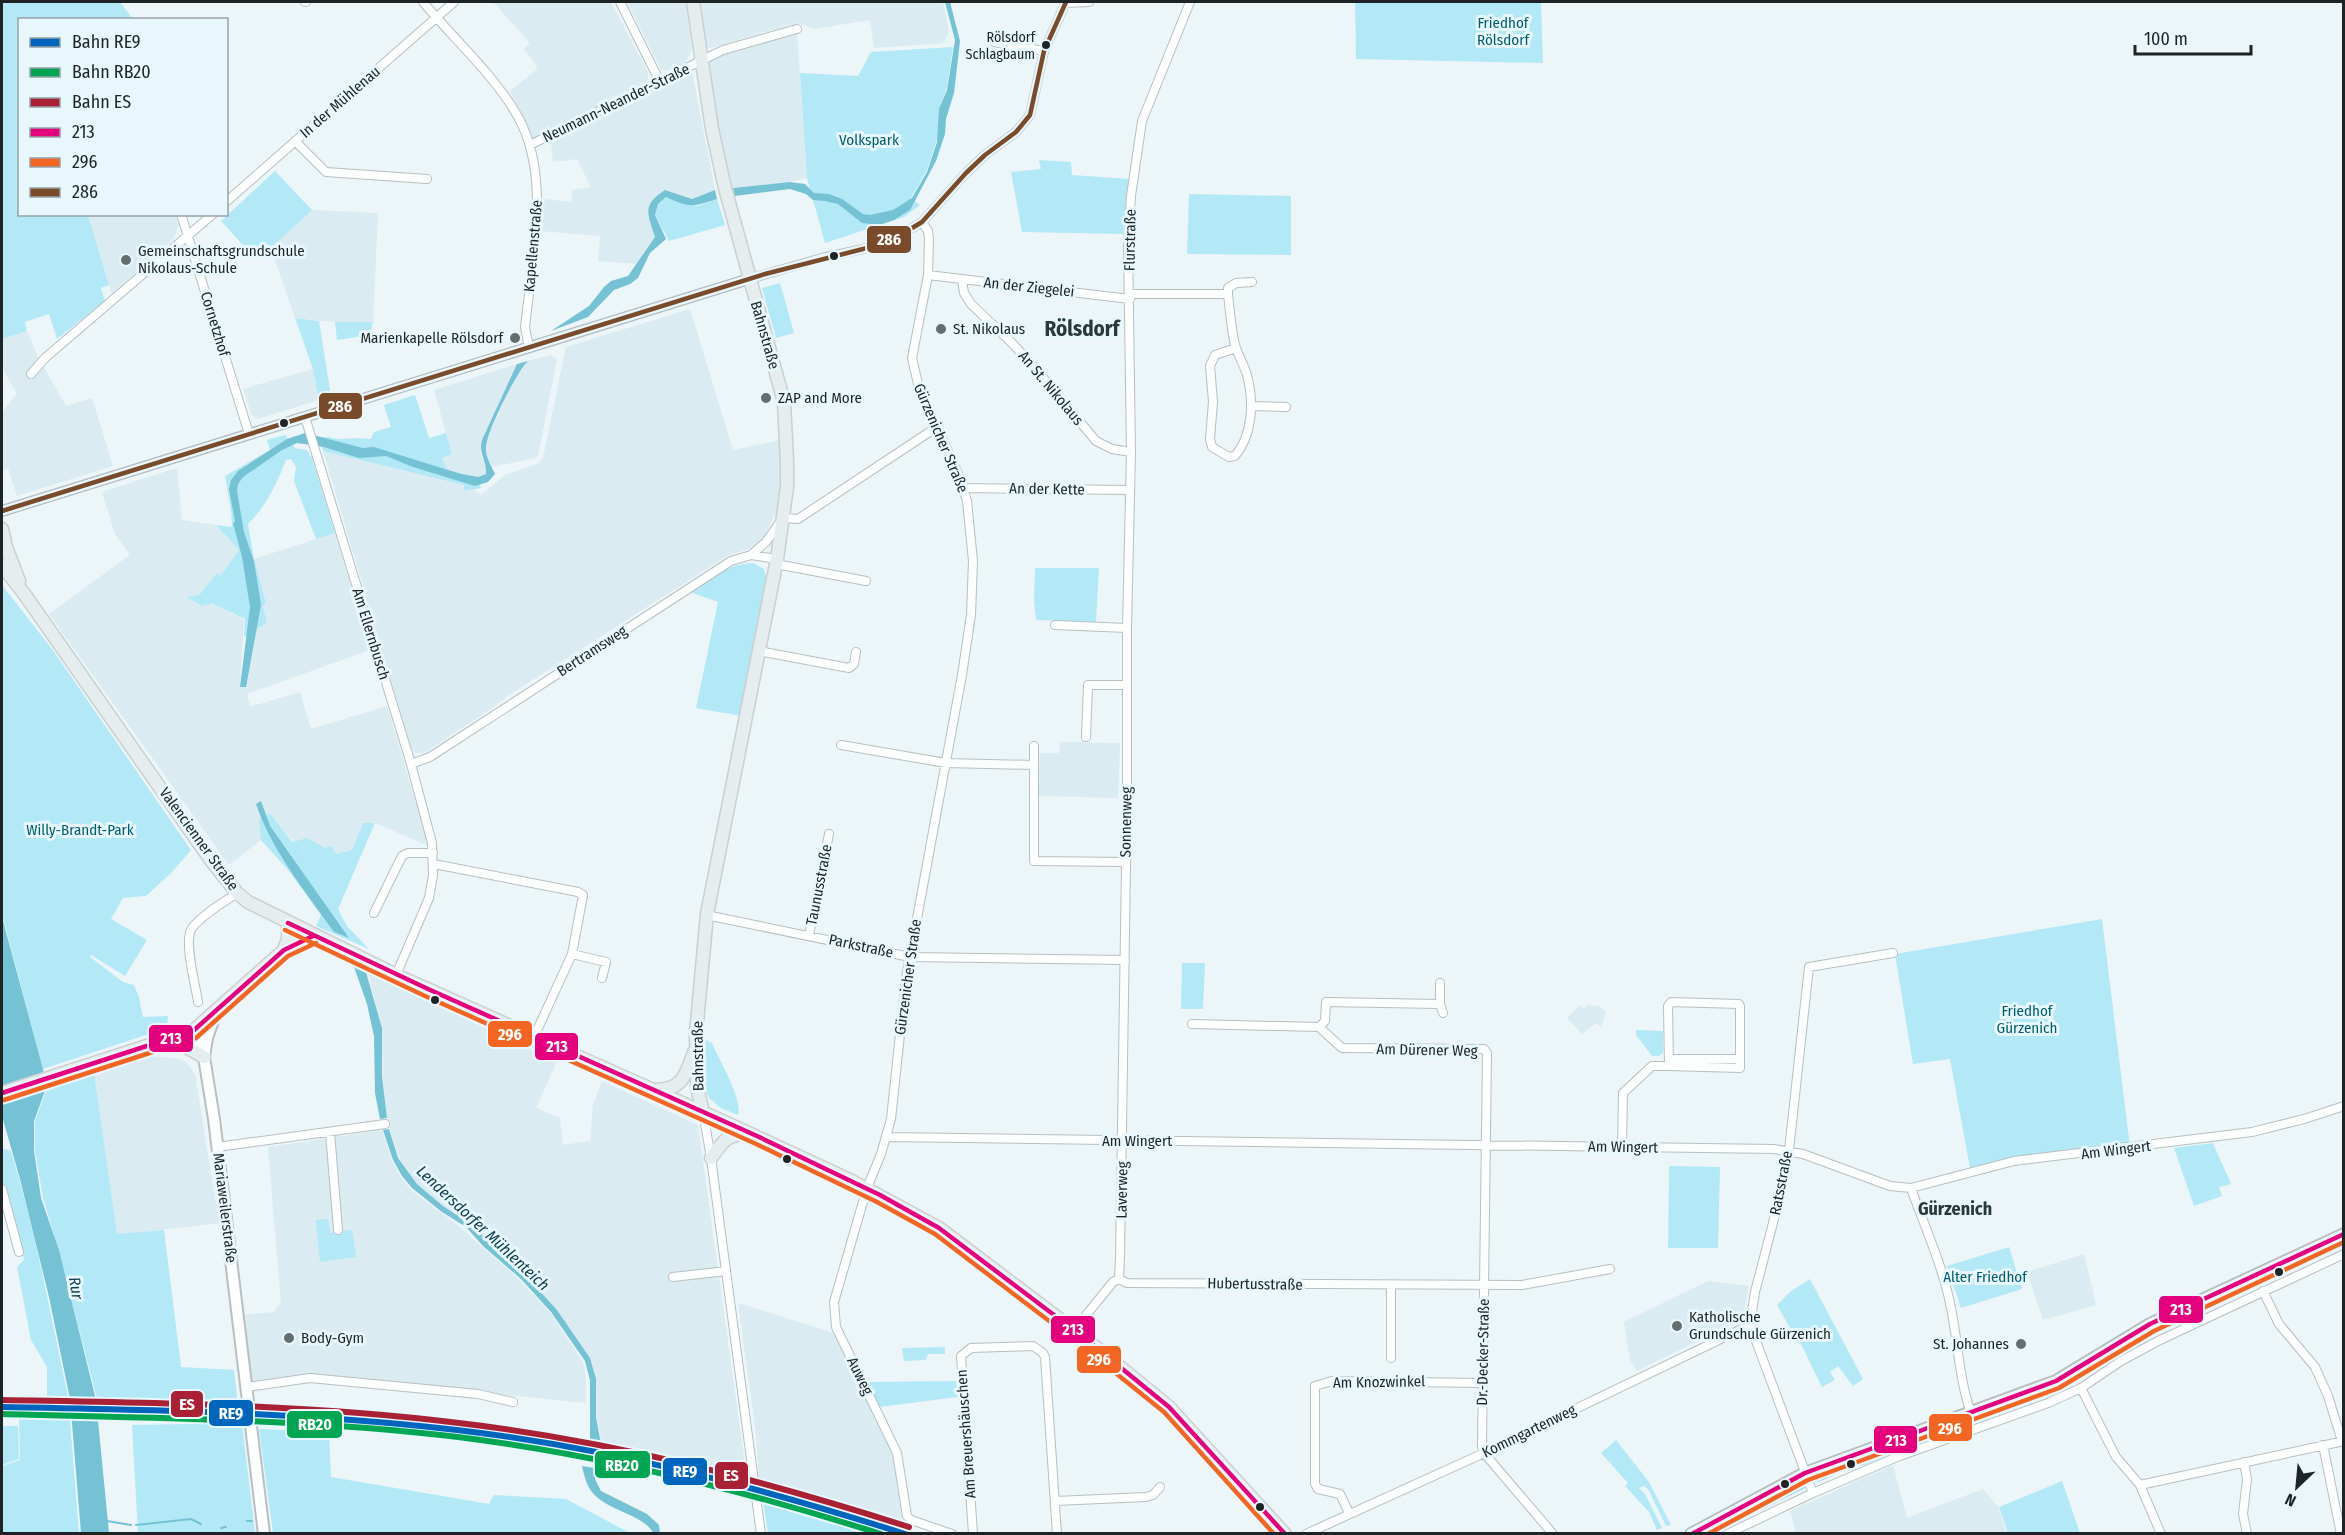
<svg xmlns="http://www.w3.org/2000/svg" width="2345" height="1535" font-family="'Fira Sans Condensed',sans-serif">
<rect width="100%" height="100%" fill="#ecf5f7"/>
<path fill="#daebf1" d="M493,2H611L649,74L647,81L534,139L510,91L536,70L537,66L524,49L530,43Z
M627,2H685L692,50L685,63L666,71L661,69Z
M700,2H943L949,31L944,43L874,48L870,20L814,29L797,23L706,49Z
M797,33L807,178L790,182L733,188L718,126L709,63L725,52Z
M692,72L715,190L692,199L666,190L648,217L655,237L637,264L598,261L600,236L541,231L542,199L572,202V190L591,187L577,159L553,162L551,142Z
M312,210L378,213L373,322H335L295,318L271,248Z
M88,215H175L179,225L173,240L112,294Z
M690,309L733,450L781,440L779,505L763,540L749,549L727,556L509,695L495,706L424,753H416L412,751L323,451L464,485V491L473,489L481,495L505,475L537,464L543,458L566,347Z
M27,331L38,357L66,406L92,398L113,466L17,496L8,468L2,470V412L17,394L5,373L2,361V339Z
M550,355L557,359L538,456L535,458L492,467L486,453V441L512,384L528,361Z
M517,364L516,371L502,396L480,452L486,468V474L478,477L447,470L441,457L452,454L434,390Z
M313,369L319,400L257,419L252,416L243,389Z
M177,468L182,520L216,525L239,550L221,576L217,573L199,595L188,597L212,602L244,620L240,687H245L256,629L267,623L263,605L266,603L254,559L335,533L370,650L247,694L250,707L300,692L311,729L387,706L429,846L375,823H363L352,850L336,854L307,838L293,842L270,813L259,819L261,840L229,865L49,614L130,555L115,534L102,492Z
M1060,742L1120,743L1118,798L1039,796L1040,753H1059Z
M368,973L557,1061L536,1108L560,1118L563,1145L590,1141L593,1105L602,1081L698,1125L747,1479L602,1445L597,1417L596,1379L590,1358L557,1310L515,1264L468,1223L443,1206L417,1184L398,1157L387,1119L383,1076L382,1028Z
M1580,1005L1584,1009L1588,1005L1599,1006L1606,1011L1601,1028L1596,1023L1582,1034L1567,1018Z
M152,1056L180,1059L186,1062L195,1074L219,1223L117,1235L94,1073Z
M382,1130L392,1161L400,1176L411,1190L456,1224L520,1280L551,1314L583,1362L586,1378V1403L313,1375L250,1382L244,1315L274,1312L281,1302L268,1147Z
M2084,1254L2096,1305L2043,1320L2027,1272Z
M1708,1281L1749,1286L1743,1315L1732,1324L1637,1371L1630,1360L1624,1322Z
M738,1303L838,1334L882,1432L893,1451L903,1517L897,1521L759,1478L755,1426Z
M1893,1465L1907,1518L1983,1489L1998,1507L2007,1533H1796L1790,1511Z"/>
<path fill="#b3e9f7" d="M2,2H120L133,19L20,20V214L88,215L109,285L101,288L105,301L57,339L49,314L25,322L27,331L2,339Z
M1355,2H1541L1543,63L1356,59Z
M953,47L947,87L940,108L938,136L927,170L911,198L920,205L904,217L825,243L807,178L800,73L858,76L871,52Z
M1039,160L1071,162L1072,175L1129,179L1123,234L1022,232L1011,172L1041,169Z
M275,171L312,210L271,248L253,256L221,221Z
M1189,194L1291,196V255L1187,254Z
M667,197L697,206L717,199L725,225L669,241L655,215L658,204Z
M780,283L794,333L776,338L762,288Z
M295,318L319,321L331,396L319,400L313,369Z
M335,322H373L370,335L337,340Z
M415,395L429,438L446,433L452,454L442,458L447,470L478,477L481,488L464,491V485L323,451L319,438C328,435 335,440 342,439C355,438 358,438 371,439L374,432L391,427L384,405Z
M285,435L295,448L307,450L312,458L335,533L316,539L294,481L296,467L291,459L286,460C276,485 267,505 248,524L254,559L266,603L263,606L267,623L244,637L245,619L212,603L202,606L187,597L199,595L217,573L221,575L239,550L216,525L232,527L231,511L225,476L270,450L267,440Z
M753,563L764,569L767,580L742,716L696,708L718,602L690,592C710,580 729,563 753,563Z
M1035,568H1099L1096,622L1036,620L1034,600Z
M2,585L52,649L191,850L172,872L146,896L123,898L111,919L147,940L125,976L91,955L90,957L123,982L134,985L139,997L143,1017L168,1016L167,1028L43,1069L2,914Z
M270,813L292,842L307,838L325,848L332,846L336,854L352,850L363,823H375L338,909L347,926L369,949L316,926L321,915L289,871L261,840L259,819Z
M2102,919L2130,1147L2008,1158L1970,1168L1950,1059L1913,1064L1895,954Z
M1182,963H1205L1203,1009H1181Z
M1636,1030L1663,1031V1053L1659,1056H1652L1636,1035Z
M706,1040L712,1043C719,1060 743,1099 738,1115L721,1108L709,1098L704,1085L700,1044Z
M94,1073L117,1234L164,1230L181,1367L234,1370L237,1397L234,1401L222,1406L97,1399L59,1251L43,1198L35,1151V1121L47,1088Z
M2213,1143L2231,1184L2219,1187L2222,1196L2194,1206L2174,1148Z
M4,1149L11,1151C36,1233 51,1317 69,1401H47V1367L31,1340L17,1267L24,1260L2,1179V1150Z
M1669,1166L1720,1167L1718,1248H1668Z
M328,1219L330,1233L352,1230L356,1257L320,1262L316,1220Z
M2009,1247L2022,1289L1961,1308L1947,1266Z
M1810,1279L1863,1379L1853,1386L1838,1366L1830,1372L1835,1380L1822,1387L1800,1342H1798L1777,1305L1791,1291Z
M945,1347V1354H928L926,1360L904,1361L902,1348Z
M956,1381L958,1397L879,1407L867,1382Z
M19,1419L70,1420L79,1533H2V1466L20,1460Z
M242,1423L255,1533H138L132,1425Z
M2,1426H18L19,1459L2,1465Z
M259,1429L329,1432L331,1477L489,1504L494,1495L566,1499L630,1533H273Z
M1616,1440L1649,1482L1671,1525L1666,1526L1648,1489L1644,1486L1639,1488L1645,1494L1662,1528L1657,1530L1649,1512L1625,1486L1628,1483L1601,1453Z
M2062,1481L2080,1533H2008L1999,1507Z
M763,1502L879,1533H768Z"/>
<path fill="#75c2d5" d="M945,2H950L960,41L954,93L946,119L945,134L936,161L910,210L894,220L879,225L862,223L838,204L825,201L813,200L806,194L790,189L735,196L733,188L790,182L805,184L814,193L829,194L842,199L863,214L870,215L893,210L912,198L927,172L937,142L939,109L947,90L955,40Z
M665,190L692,199L715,190L717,199C692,207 690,208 666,197L658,204L655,215L666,239L650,253L638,278L630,284L614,290L588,317L551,331L589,306L604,287L611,281L628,276L655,237C647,213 642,205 665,190Z
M528,361C517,371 486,433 486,447C485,456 491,465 495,474L488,482L475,486L413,467L386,456L359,458L324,447L297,443L282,450L243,477L238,484L237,491L244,532L254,561L261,605L246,687H240L250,607L242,557L233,523L235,522L229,489L231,480L238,471L287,439L305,433L363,448L374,447L461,474L478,477L486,474C487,461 478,453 482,440L517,364Z
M261,801L270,826L349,938L334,932C305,891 272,851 256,804Z
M2,917L43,1069L46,1088L34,1121V1151L41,1198L59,1250L96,1400L109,1533H81L70,1399L49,1297L20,1179L2,1116Z
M354,967L366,972L382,1028V1076L387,1118L380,1119L375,1093L374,1036L367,1004Z
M389,1129L398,1158L417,1184L443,1206L469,1223L515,1264L557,1310L590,1358L596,1379V1417L601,1444L590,1441V1380L585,1361L551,1312L521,1279L483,1246L466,1227L442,1212L412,1188L402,1176L393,1160L383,1130Z
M582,1466L595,1468V1479L601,1491L647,1514L659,1525L660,1533H653C645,1515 605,1510 592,1492C586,1485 584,1474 582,1466Z"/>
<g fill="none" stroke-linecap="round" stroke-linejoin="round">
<path stroke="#75c2d5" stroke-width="2" d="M2289,1270L2344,1244
M1860,1465L2072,1384L2123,1348L2261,1284
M1817,1481L1832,1475
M1761,1509L1804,1487
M107,1521L131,1525
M247,1521H252
M136,1525L191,1519L201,1524
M221,1528L226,1527
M1712,1534L1755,1512"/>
<g stroke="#b8bfc0" stroke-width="10">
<path id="minor" d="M305,2H306
M423,2C452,37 495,76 517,115C552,175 532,261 525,327L529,348
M620,2L660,82
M1066,3L1089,2
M994,42L1044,51
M295,141L326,172L427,179
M530,145L723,50L797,29
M226,202L454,2
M181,214L249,434
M922,222L928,231L929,239L928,275L912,358L918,384L959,476L967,501L973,561L971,615L962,675L906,978L891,1119L881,1154L867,1188L834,1302L836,1327L897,1453L907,1516L911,1520L952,1534
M928,275L1130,299
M749,279L822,258L863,249L899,236L922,222L966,173L985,155L1016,132L1030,115L1044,51L1066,2
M962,280L964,293L971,304L1011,342L1035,368L1096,441L1112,449L1131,452
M1130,294H1228
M1236,348L1215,355L1210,366L1213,402L1210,439L1212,447L1229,457L1235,456C1253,435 1254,401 1247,375C1244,365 1238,355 1235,345C1231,328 1230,311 1228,294V288L1236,283L1252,282
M31,374L45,358L213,214
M1252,406L1286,407
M305,417L411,764L432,843L433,875L429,898L396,975
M964,488L1130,490
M751,555L766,542L783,518L798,519L937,427
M776,564L866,581
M1055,625L1127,628
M759,651L849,668L854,664L856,652
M1086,737L1088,685H1126
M841,745L946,763L1034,765
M1034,746V861L1126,862
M411,764L430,757L731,561L751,555L777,559
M434,864L578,892L583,895L572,954L534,1037
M374,913L402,856L408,853H433
M706,915L910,957L1125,960
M809,935L829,834
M572,954L606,962L602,978
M1440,983V1004L1443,1013
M198,1002C196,987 183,940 192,928C203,914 223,903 237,893
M1192,1024L1319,1027L1342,1048L1484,1049L1487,1053L1482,1446L1484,1453L1553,1534
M1319,1027L1325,1021L1326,1002L1440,1004
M1669,1059H1740V1068L1669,1066
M703,1112L711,1158L761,1534
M330,1132L338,1230
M887,1137L1774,1149L1803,1154L1890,1186L1911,1188L2014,1161L2252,1132L2304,1119L2344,1106
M217,1147L385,1124
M1622,1147L1623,1093L1652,1066H1669L1668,1006L1671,1002L1739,1004L1740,1006V1059
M1911,1188C1925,1228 1943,1266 1951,1308C1958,1342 1959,1379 1971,1413
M2,1189L19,1252
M673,1277L726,1271
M1119,1279L1127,1283L1522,1285L1610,1269
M2263,1291L2279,1324L2315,1367L2328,1396L2342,1441
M1074,1330L1113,1282L1119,1279L1120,1257L1127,801V628L1131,452L1128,244L1131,196L1142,121L1190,2
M1391,1358V1285
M247,1387L310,1378L478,1394L513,1402
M2081,1388L2116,1457L2140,1485L2161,1534
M2323,1445L2341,1534
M2244,1462L2247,1479L2243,1514L2247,1534
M2140,1485L2344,1441
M1813,1493L1750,1325L1755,1292L1773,1223L1789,1150L1809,967L1893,953
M1055,1501L1146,1497L1153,1495L1160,1487
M1349,1513L1340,1494L1318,1489L1315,1484V1386L1332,1381L1482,1383
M973,1534L961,1356L971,1348L1033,1346L1043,1353L1045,1357L1057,1534
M1306,1534L1484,1453L1750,1325
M1727,1534L1813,1493L1897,1457L2048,1403L2081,1388L2121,1361L2158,1341L2344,1254"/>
</g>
<g stroke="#b8bfc0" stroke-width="12">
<path id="tertiary" d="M2,511L749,279"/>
</g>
<g stroke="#b8bfc0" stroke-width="14">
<path id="secondary" d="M193,1031L204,1057L214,1119L264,1534
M204,1057L207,1038L216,1012
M1691,1534L1805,1473L2056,1381L2150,1324L2344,1234"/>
</g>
<g stroke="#cbcfd0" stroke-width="15">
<path id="primary" d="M693,2L712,129L725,188L784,402L787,461V487L777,559L707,914L696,1033L697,1087L703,1112
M2,529L6,547L19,581
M2,565L25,595L210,859L237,893L248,902L396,975L729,1124L852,1181L939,1228L1087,1340L1169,1407L1285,1534
M284,950L313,936
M167,1041L184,1046L204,1057
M655,1090C682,1090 686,1075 694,1052
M2,1093L193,1031L284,950L288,939V923
M711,1158C723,1141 726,1135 748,1133"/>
</g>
<use href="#minor" stroke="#fcfefe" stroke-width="8"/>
<use href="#tertiary" stroke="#fcfefe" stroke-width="9"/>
<use href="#secondary" stroke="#fcfefe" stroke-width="10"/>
<use href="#primary" stroke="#e5edef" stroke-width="12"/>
<g stroke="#e8f7fc" stroke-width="9">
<path id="bus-1" d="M288,923L428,989L757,1136L880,1195L939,1228L1087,1340L1169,1407L1285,1534
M2,1093L193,1031L284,950L313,936
M1692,1534L1805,1473L2056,1381L2150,1324L2344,1234"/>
</g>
<g stroke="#e8f7fc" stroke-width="9">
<path id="bus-2" d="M285,930L425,996L754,1143L877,1202L935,1234L1082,1346L1164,1412L1274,1534
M4,1100L196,1038L288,956L316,943
M1708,1534L1808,1480L2059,1388L2154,1331L2344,1242"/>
</g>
<g stroke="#e8f7fc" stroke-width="9">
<path id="bus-3" d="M2,511L765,274L863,249L899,236L922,222L966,173L985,155L1016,132L1030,115L1044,51L1066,2"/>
</g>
<use href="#bus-1" stroke="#e5007d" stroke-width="4.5"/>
<use href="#bus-2" stroke="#f26522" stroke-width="4.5"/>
<use href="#bus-3" stroke="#7a4b2a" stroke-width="4.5"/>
<g stroke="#e8f7fc" stroke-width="10">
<path id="rail-1" d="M2,1407C154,1410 306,1412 457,1430C610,1448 759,1487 905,1534"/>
</g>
<g stroke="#e8f7fc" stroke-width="10">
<path id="rail-2" d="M2,1414C154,1418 307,1419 458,1437C602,1455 743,1490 881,1534"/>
</g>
<g stroke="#e8f7fc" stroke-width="10">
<path id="rail-3" d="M2,1400C155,1403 308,1404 459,1423C613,1441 762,1480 909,1527"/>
</g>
<use href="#rail-1" stroke="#0065bd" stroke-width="6"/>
<use href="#rail-2" stroke="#00a651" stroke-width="6"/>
<use href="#rail-3" stroke="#aa2135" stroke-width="6"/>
</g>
<g fill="#1e2425" stroke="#e8f7fc" stroke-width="2">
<circle cx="1046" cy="45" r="5"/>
<circle cx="834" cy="256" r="5"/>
<circle cx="284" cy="423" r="5"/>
<circle cx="435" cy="1000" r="5"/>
<circle cx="787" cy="1159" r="5"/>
<circle cx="2279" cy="1272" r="5"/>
<circle cx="1851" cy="1464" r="5"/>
<circle cx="1785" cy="1484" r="5"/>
<circle cx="1260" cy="1507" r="5"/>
</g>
<g fill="#666d6e" stroke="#e8f7fc" stroke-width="2">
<circle cx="126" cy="260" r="6"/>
<circle cx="941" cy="329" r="6"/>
<circle cx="515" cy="338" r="6"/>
<circle cx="766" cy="398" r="6"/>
<circle cx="1677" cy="1326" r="6"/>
<circle cx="289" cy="1338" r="6"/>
<circle cx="2021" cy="1344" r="6"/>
</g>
<g text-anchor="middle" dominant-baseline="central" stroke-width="6" stroke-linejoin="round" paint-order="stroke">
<g font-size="14" fill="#1e2425" stroke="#e8f7fc" text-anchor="end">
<text x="1035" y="37">Rölsdorf<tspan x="1035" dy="17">Schlagbaum</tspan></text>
</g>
<g font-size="15" fill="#005d6f" stroke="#e8f7fc">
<text x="1503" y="23">Friedhof<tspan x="1503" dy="17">Rölsdorf</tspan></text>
<text x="869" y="140">Volkspark</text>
<text x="80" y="830">Willy-Brandt-Park</text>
<text x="2027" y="1011">Friedhof<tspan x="2027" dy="17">Gürzenich</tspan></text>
<text x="1985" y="1277">Alter Friedhof</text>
</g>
<g font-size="15" fill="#1e2425" stroke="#e8f7fc">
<text transform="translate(340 102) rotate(-41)">In der Mühlenau</text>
<text transform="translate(616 103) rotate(-26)">Neumann-Neander-Straße</text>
<text transform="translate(1130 240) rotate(-89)">Flurstraße</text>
<text transform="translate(533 246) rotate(-85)">Kapellenstraße</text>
<text transform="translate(1029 287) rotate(6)">An der Ziegelei</text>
<text transform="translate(215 324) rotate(73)">Cornetzhof</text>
<text transform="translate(765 335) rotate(74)">Bahnstraße</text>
<text transform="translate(1051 388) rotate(50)">An St. Nikolaus</text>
<text transform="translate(941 438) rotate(67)">Gürzenicher Straße</text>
<text transform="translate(1047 489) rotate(1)">An der Kette</text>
<text transform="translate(371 634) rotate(73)">Am Ellernbusch</text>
<text transform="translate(592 651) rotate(-33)">Bertramsweg</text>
<text transform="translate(1126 822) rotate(-89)">Sonnenweg</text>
<text transform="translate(199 839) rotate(54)">Valencienner Straße</text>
<text transform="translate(819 885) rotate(-79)">Taunusstraße</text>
<text transform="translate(861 946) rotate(12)">Parkstraße</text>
<text transform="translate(908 977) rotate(-82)">Gürzenicher Straße</text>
<text transform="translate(1427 1050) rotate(1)">Am Dürener Weg</text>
<text transform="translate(698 1056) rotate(-91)">Bahnstraße</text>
<text x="1137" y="1141">Am Wingert</text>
<text transform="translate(1623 1147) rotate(1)">Am Wingert</text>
<text transform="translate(2116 1150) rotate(-7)">Am Wingert</text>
<text transform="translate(1781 1183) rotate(-79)">Ratsstraße</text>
<text transform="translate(1122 1190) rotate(-89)">Laverweg</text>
<text transform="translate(225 1208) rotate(83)">Mariaweilerstraße</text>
<text transform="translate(1255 1284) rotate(1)">Hubertusstraße</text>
<text transform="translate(1483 1352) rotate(-89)">Dr.-Decker-Straße</text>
<text transform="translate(860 1376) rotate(64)">Auweg</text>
<text transform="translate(1379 1382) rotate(-1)">Am Knozwinkel</text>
<text transform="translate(1529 1431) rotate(-26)">Kommgartenweg</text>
<text transform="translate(966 1434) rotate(-94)">Am Breuershäuschen</text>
</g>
<g font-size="15" fill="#1e2425" stroke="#e8f7fc" text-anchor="start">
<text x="138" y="251">Gemeinschaftsgrundschule<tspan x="138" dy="17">Nikolaus-Schule</tspan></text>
<text x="953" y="329">St. Nikolaus</text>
<text x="503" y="338" text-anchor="end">Marienkapelle Rölsdorf</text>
<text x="778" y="398">ZAP and More</text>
<text x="1689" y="1317">Katholische<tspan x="1689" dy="17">Grundschule Gürzenich</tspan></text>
<text x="301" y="1338">Body-Gym</text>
<text x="2009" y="1344" text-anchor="end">St. Johannes</text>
</g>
<g font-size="16" font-style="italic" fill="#12404c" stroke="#e8f7fc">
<text transform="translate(483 1228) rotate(43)">Lendersdorfer Mühlenteich</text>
<text transform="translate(76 1288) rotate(80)">Rur</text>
</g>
<g font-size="18" font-weight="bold" fill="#2b383b" stroke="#e8f7fc">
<text x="1955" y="1209">Gürzenich</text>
</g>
<g font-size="21" font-weight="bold" fill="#2b383b" stroke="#e8f7fc">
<text x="1082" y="329">Rölsdorf</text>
</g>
</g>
<g stroke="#e8f7fc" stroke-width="2">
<rect x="866" y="225" width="46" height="29" rx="6" fill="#7a4b2a"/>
<rect x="318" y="392" width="45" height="28" rx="6" fill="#7a4b2a"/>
<rect x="487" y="1020" width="46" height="28" rx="6" fill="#f26522"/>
<rect x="148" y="1024" width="46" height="29" rx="6" fill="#e5007d"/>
<rect x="534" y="1032" width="45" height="29" rx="6" fill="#e5007d"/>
<rect x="2158" y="1295" width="46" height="29" rx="6" fill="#e5007d"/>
<rect x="1050" y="1315" width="46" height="29" rx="6" fill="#e5007d"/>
<rect x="1076" y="1345" width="46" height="29" rx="6" fill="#f26522"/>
<rect x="170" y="1390" width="34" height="28" rx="6" fill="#aa2135"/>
<rect x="208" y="1399" width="46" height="28" rx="6" fill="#0065bd"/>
<rect x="286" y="1410" width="57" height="29" rx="6" fill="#00a651"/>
<rect x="1928" y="1413" width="45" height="29" rx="6" fill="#f26522"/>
<rect x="1873" y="1425" width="45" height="29" rx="6" fill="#e5007d"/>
<rect x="594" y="1450" width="57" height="29" rx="6" fill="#00a651"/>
<rect x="662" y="1457" width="46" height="29" rx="6" fill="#0065bd"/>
<rect x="714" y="1461" width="35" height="29" rx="6" fill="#aa2135"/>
</g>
<g font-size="16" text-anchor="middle" font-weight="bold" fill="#fff">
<text x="889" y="245">286</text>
<text x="340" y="412">286</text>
<text x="510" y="1040">296</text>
<text x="171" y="1044">213</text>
<text x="557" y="1052">213</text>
<text x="2181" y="1315">213</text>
<text x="1073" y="1335">213</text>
<text x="1099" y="1365">296</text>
<text x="187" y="1410">ES</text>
<text x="231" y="1419">RE9</text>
<text x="315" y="1430">RB20</text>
<text x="1950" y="1434">296</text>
<text x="1896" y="1446">213</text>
<text x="622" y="1471">RB20</text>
<text x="685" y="1477">RE9</text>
<text x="731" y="1481">ES</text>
</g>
<rect width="2345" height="1535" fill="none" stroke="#1e2425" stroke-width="6"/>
<rect x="18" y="18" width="210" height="198" fill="#e8f7fc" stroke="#97a3a6" stroke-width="1.5"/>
<rect x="30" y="38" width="30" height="9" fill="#0065bd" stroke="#97a3a6" stroke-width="1.5"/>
<text x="72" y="48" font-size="18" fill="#1e2425">Bahn RE9</text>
<rect x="30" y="68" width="30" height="9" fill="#00a651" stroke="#97a3a6" stroke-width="1.5"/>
<text x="72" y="78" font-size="18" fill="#1e2425">Bahn RB20</text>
<rect x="30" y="98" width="30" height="9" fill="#aa2135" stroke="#97a3a6" stroke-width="1.5"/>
<text x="72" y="108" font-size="18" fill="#1e2425">Bahn ES</text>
<rect x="30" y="128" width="30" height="9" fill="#e5007d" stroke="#97a3a6" stroke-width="1.5"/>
<text x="72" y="138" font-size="18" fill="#1e2425">213</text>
<rect x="30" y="158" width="30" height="9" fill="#f26522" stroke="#97a3a6" stroke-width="1.5"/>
<text x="72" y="168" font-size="18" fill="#1e2425">296</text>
<rect x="30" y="188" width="30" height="9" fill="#7a4b2a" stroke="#97a3a6" stroke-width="1.5"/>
<text x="72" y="198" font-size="18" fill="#1e2425">286</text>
<g transform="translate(2297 1487) rotate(206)" stroke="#e8f7fc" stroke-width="4.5" paint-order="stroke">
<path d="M0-4.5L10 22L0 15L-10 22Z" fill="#1e2425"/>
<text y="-9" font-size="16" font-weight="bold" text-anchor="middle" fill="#1e2425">N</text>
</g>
<path d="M2135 45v9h116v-9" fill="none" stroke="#1e2425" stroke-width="3"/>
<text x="2144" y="45" font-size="18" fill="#1e2425" stroke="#e8f7fc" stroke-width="4.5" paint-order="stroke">100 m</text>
</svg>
